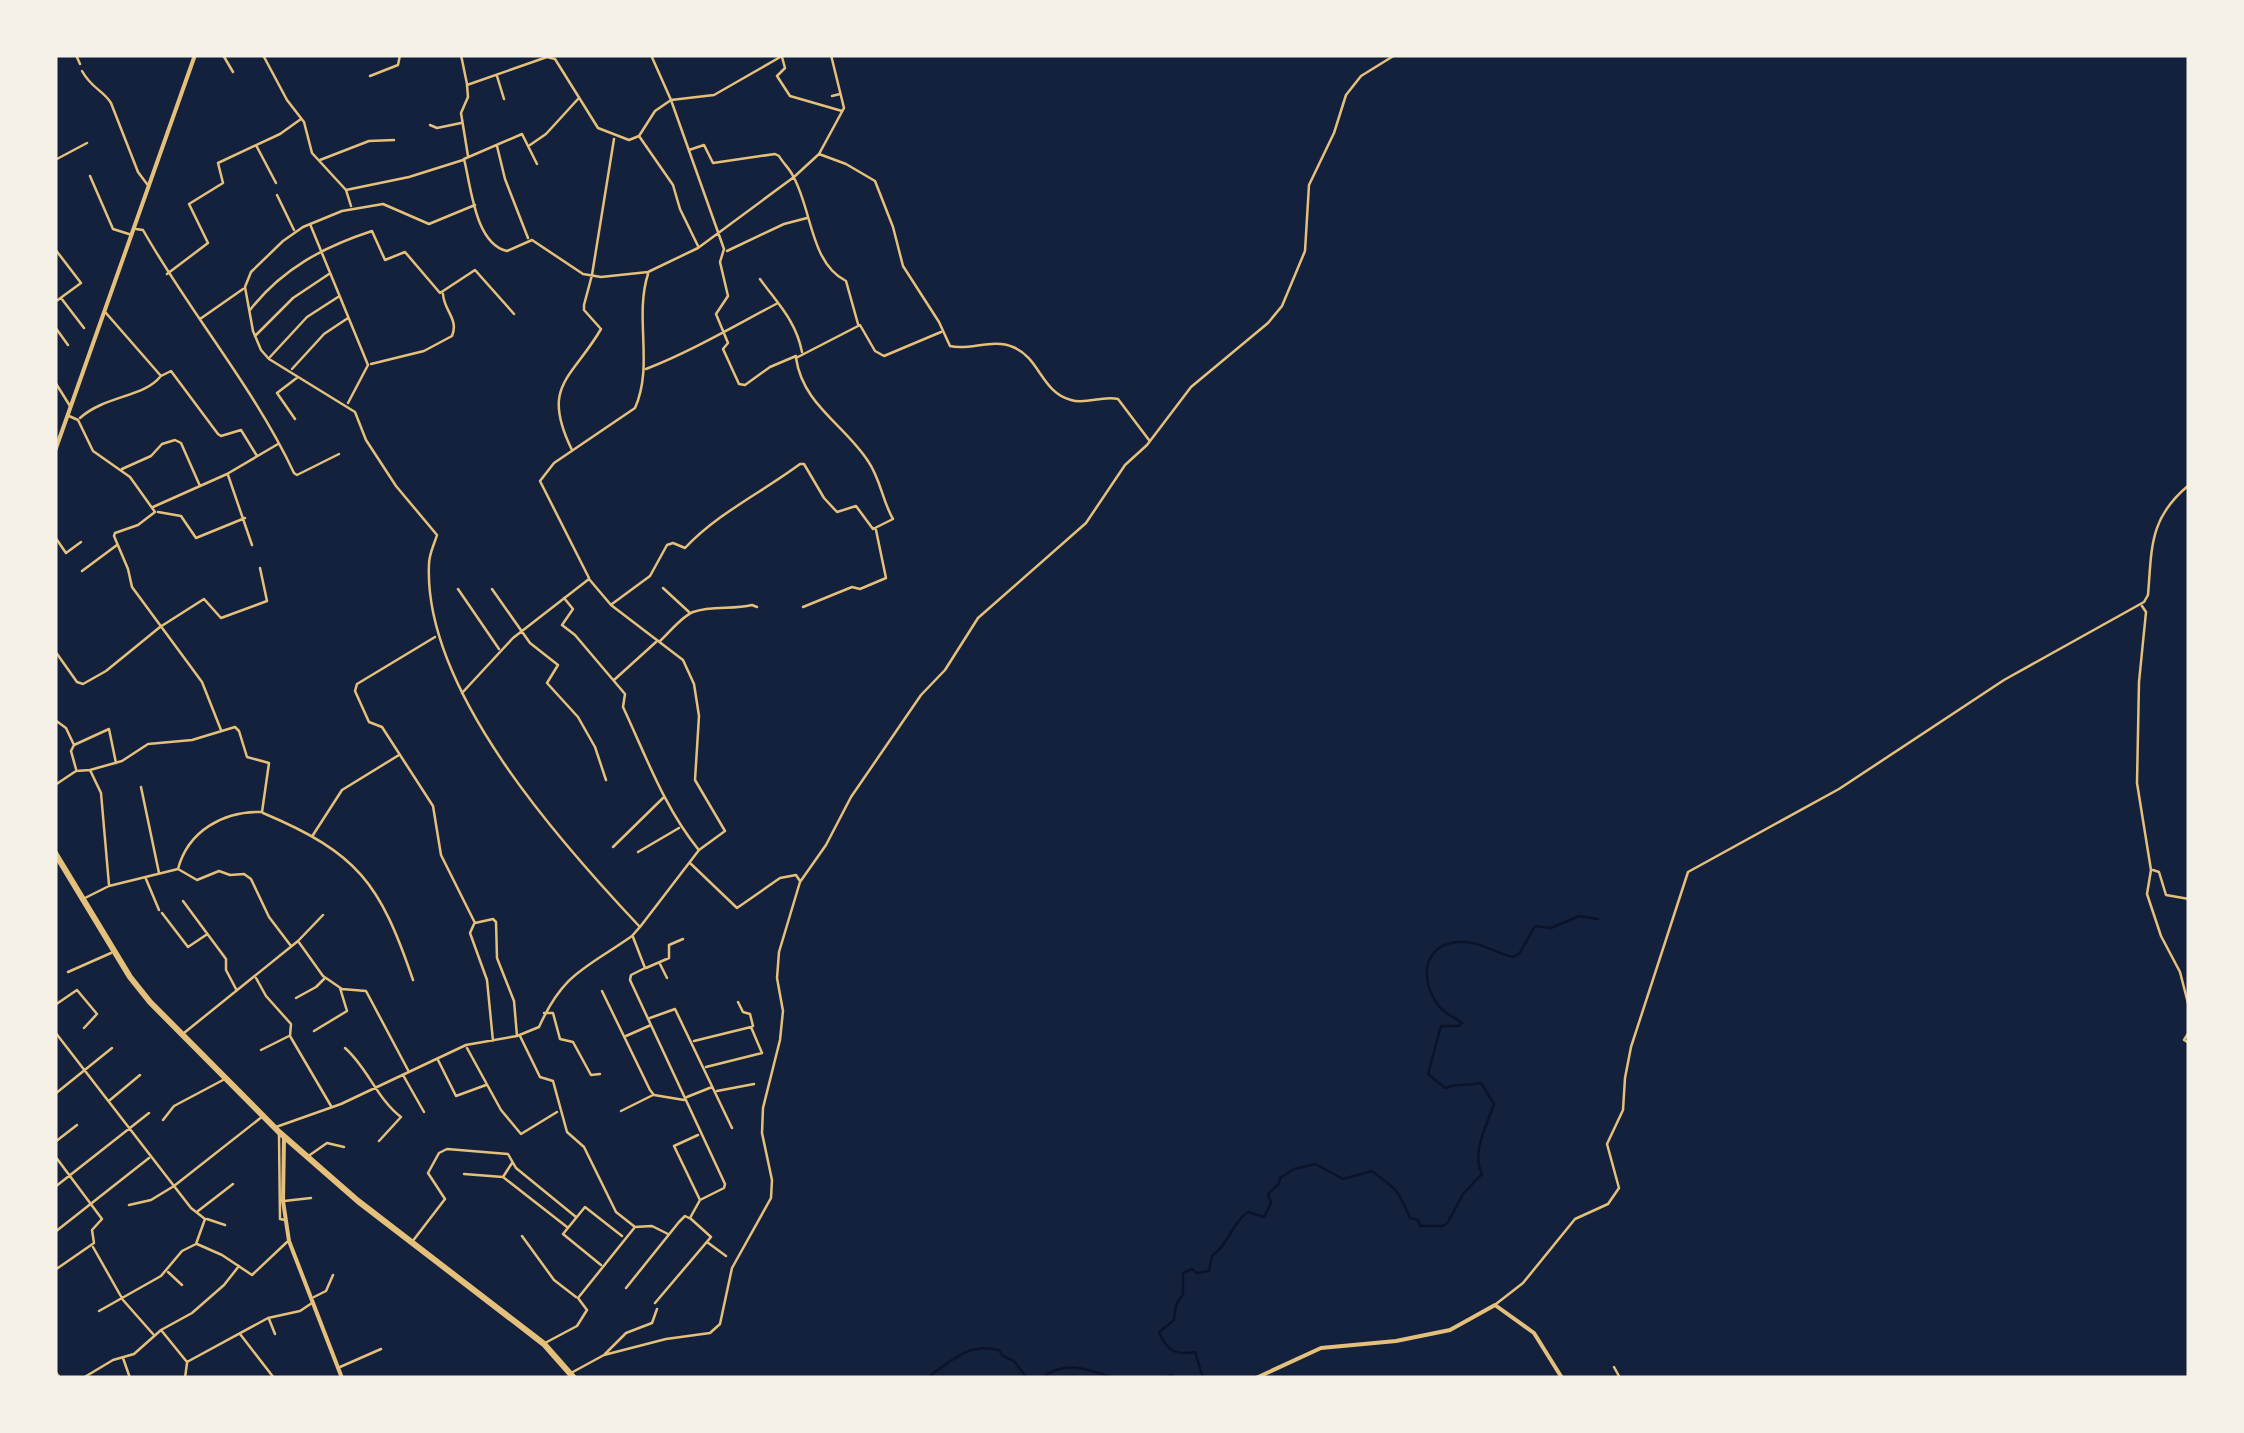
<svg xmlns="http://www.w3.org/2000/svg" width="2244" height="1433" font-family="'Libre Baskerville',serif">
<rect width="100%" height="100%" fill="#14213d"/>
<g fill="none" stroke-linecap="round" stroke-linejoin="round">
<path stroke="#0b132b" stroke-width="2.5" d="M930,1376C952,1359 970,1343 999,1350L1003,1356L1014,1361L1027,1378
M1042,1378C1065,1359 1089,1370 1114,1378
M1162,1378L1172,1375L1174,1378
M1203,1378L1195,1352C1174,1356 1167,1350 1159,1332L1174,1320L1176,1305L1183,1294V1273L1192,1269L1197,1273L1209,1271L1212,1256C1229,1244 1231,1224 1248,1212L1264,1217L1271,1203L1268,1194L1279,1184L1280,1178L1294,1169L1315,1164L1343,1179L1372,1171C1397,1190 1398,1189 1410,1218L1418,1220L1420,1226H1443L1448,1222L1463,1194L1482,1174C1471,1153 1487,1125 1494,1104L1481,1083C1468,1086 1457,1083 1445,1088L1428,1074L1441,1026H1459L1462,1023C1455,1017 1444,1014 1438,1005C1419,979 1423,943 1460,942C1481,941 1494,953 1513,957L1519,954L1535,926L1551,928L1579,916L1598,919"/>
<path stroke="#e5c07b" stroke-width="2.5" d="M76,55L80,64
M223,55L233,72
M263,55L287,100L304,122L312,153L346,190L351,206
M461,55L467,84
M651,55L671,100L724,249L720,262L728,296L716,314L728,343L723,349L739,384L745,385L770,367L796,356
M782,57L785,68L777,76L790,96L842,111
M82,71C92,89 103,90 111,103L138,172L147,184
M370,76L398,65L400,55
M497,76L504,99
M832,96L840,94
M430,125L437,128L461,123
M639,136L673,185L680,209L698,246
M530,145L546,134L578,99
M497,146L505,179L528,238
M257,147L276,183
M689,150L704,145L713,163L775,154L779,156C783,163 790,169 793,176C812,209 810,263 846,281L858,324
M819,154L846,164L875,181L893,227L903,266L939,322L950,346C969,351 993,338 1013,347C1040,358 1041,392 1071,400C1086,405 1102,395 1118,399L1149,440
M468,156L461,113L468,97L467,85L547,57L555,59L598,128L629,140L639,136L655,111L671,100L714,95L782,56
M55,160L87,143
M320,160L369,141L394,140
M537,164L522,134L464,159C471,186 475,244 507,251L532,240L583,274L601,277L648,272L698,248L794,177L819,154L844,108L831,55
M90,176L113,229L132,235
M346,190L409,177L463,160
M277,195L294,230
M310,224L368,365L348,403
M136,229L143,230C190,313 253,386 294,473L297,475L339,454
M55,249L81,283L55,302
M727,251L784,224L807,218
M167,274L208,243L189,204L223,183L218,163L280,134L301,119
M760,279C778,304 796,321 802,352
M61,298L84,328
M250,310C282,269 323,247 372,231L385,260L405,252L440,293L475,270L514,314
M106,313L161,376L171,371L218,434L221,436L241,430L257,456
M200,319L243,289
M55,327L68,345
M255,336L293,298L329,274
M270,357L307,317L338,297
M371,364L424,351L452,336C459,319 444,311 443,294
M292,369L324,334L348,318
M646,369C692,351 734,326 778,303
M55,382L70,406
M69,416L78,420L93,451L130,477L155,512L138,525L115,533L114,536L128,569L132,587L202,682L221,730
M80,418C104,396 144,397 160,377
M295,419L277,393L298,377
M572,450C540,385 572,379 601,329L584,310V305L592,275L614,139
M122,469L151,456L162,444L175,440L181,443L200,486
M228,475L252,545
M153,507L227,474L278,444
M158,512L181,516L196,538L245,518
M55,537L66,553L81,542
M82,571L117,545
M589,578L540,481L554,463L635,408C654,365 634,318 648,274
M663,588L689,612
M458,589L499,649
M492,589L530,643L558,665L547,683L578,717L595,747L606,780
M564,598L573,609L562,625L575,635L625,694L623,707C646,756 664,807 698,849
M612,604L650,576L667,545L673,543L685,548C718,513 761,493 800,464H804L824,498L837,512L856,506L873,529L893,519C882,500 881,480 868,461C844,424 803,405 796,358L860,325L875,351L884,356L941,332
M2142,606L2146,612L2139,682L2137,783L2151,870L2147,894L2161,936L2180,972L2189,1007
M803,607L852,587L860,589L886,578L876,530
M435,637L357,684L355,691L369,722L382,727L433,806L441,855L475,923L493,919L496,922L497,958L514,1001L517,1036
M660,641C670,632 681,617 693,612C712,605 733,610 752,605L757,607
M55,651L77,682L83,684L106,671L160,627L204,599L221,618L267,601L260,568
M614,680L656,642
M462,693L513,638L589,579L611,605L683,660L694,684L699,716L695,780L725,831L699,850L640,927C559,841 423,689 429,564C429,554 434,545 437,535L396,486L366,440L355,412L269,359L261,350L253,331L245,287L251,272L283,241L303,227L342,211L383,204L429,224L475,205
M55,720L66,728L74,745L71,751L76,769
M74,745L109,729L116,763
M90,770L122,761L148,744L192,740L235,727L239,731L247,757L269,763L262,812C223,811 188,831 178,869
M55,785L76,771L90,770L101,793L109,885
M141,787L159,873
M263,813C358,853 380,883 413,980
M313,835L342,790L399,755
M613,847L663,798
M638,852L679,828
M690,863L737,908L780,878L796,875L800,881
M2153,870L2159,872L2166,895L2189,899
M146,879L159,910
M83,899L109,886L178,869L197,880L219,871L230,875L244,874L251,879L269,917L291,946
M183,901L226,959V970L236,989
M162,913L188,947L206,935
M474,924L470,933L487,980L493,1041
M633,937L645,968L631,975L630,980L725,1184L724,1188L700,1200
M298,941L323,976L342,989L366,991L408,1070
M660,964L667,978
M646,968L669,958V945L683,939
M68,972L111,953
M256,978L266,996L291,1024L290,1036L331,1106
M602,991L650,1090L654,1095L684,1100
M296,998L316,987L324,979
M738,1002L743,1012L750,1014L753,1026
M55,1005L77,990L97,1014L84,1028
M544,1013H553L560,1039L573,1042L591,1075L600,1074
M650,1018L675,1009L732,1128
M314,1031L347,1011L340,988
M55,1032L191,1208L205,1219L196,1244L182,1251L161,1276L99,1311
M2189,1032L2184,1040L2189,1043
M184,1033L298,941L323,915
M520,1036L540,1077L553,1081L567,1132L584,1147L616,1212L635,1227
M626,1036L651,1025
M694,1041L751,1027L762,1053L706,1067
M345,1048C368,1068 377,1099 401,1117L379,1141
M467,1048L501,1110L521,1134L557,1112
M261,1050L289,1036
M438,1060L456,1096L486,1085
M403,1075L424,1112
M717,1091L754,1084
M55,1094L112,1048
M687,1097L712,1087
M110,1100L140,1075
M621,1111L653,1095
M163,1120L174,1106L223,1080
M276,1127L341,1104L466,1045L517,1036L539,1027C564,972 585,969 632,936L639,928
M279,1134L280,1219L285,1220
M55,1142L77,1125
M55,1156L102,1219L92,1230L94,1243L55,1270
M307,1157L327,1143L344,1147
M464,1174L503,1177L567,1227
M503,1177L512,1163
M55,1187L149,1113
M284,1201L311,1198
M129,1205L151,1200L174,1186L263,1116
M198,1211L233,1184
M207,1219L225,1225
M55,1232L149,1158
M522,1236L554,1280L576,1297
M412,1242L445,1199L428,1173L439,1153L447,1149L508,1154L516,1168L576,1217
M707,1242L726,1256
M197,1244L222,1255L252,1275L287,1242
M93,1247L123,1300L153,1334
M601,1265L563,1234L585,1207L622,1236
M168,1272L182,1285
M626,1288L679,1222L685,1216L689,1218
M314,1297L326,1291L333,1275
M655,1303L711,1237L690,1218L700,1200L674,1146L698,1135
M1496,1304L1523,1283L1575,1219L1608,1204L1619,1188L1607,1144L1623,1110L1625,1078L1631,1047L1688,872L1839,789L2004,680L2144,602L2148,595C2152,547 2149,518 2189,485
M269,1319L275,1334
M161,1330L187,1362L268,1318L300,1311L312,1303
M240,1334L274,1378
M545,1343L577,1326L587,1310L578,1298L635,1227L652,1226L668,1234
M605,1354L626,1333L652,1323L657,1309
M123,1358L130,1378
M340,1367L381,1349
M1614,1367L1620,1378
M55,1371L60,1378
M571,1373L604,1355L666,1339L710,1333L720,1324L732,1268L771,1198L772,1180L762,1133L763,1108L780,1040L783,1011L777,978L779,952L800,882L826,845L851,797L921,695L945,670L978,618L1086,523L1125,465L1147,445L1191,387L1268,323L1282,306L1305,251L1309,185L1334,133L1346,95L1361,76L1395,55
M83,1378L113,1360L134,1354L161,1330L192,1313L224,1285L239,1266
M185,1378L187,1363"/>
<path stroke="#e5c07b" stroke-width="4" d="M55,451L195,55
M284,1138L283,1201L289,1241L342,1378
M1256,1378L1321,1348L1396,1341L1450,1330L1495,1305L1534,1333L1562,1378"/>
<path stroke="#e5c07b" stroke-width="6" d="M55,853L130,977L150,1002L279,1132L358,1201L544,1344L574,1378"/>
</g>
<rect width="2244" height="1433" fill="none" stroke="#f6f1e7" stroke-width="115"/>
</svg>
